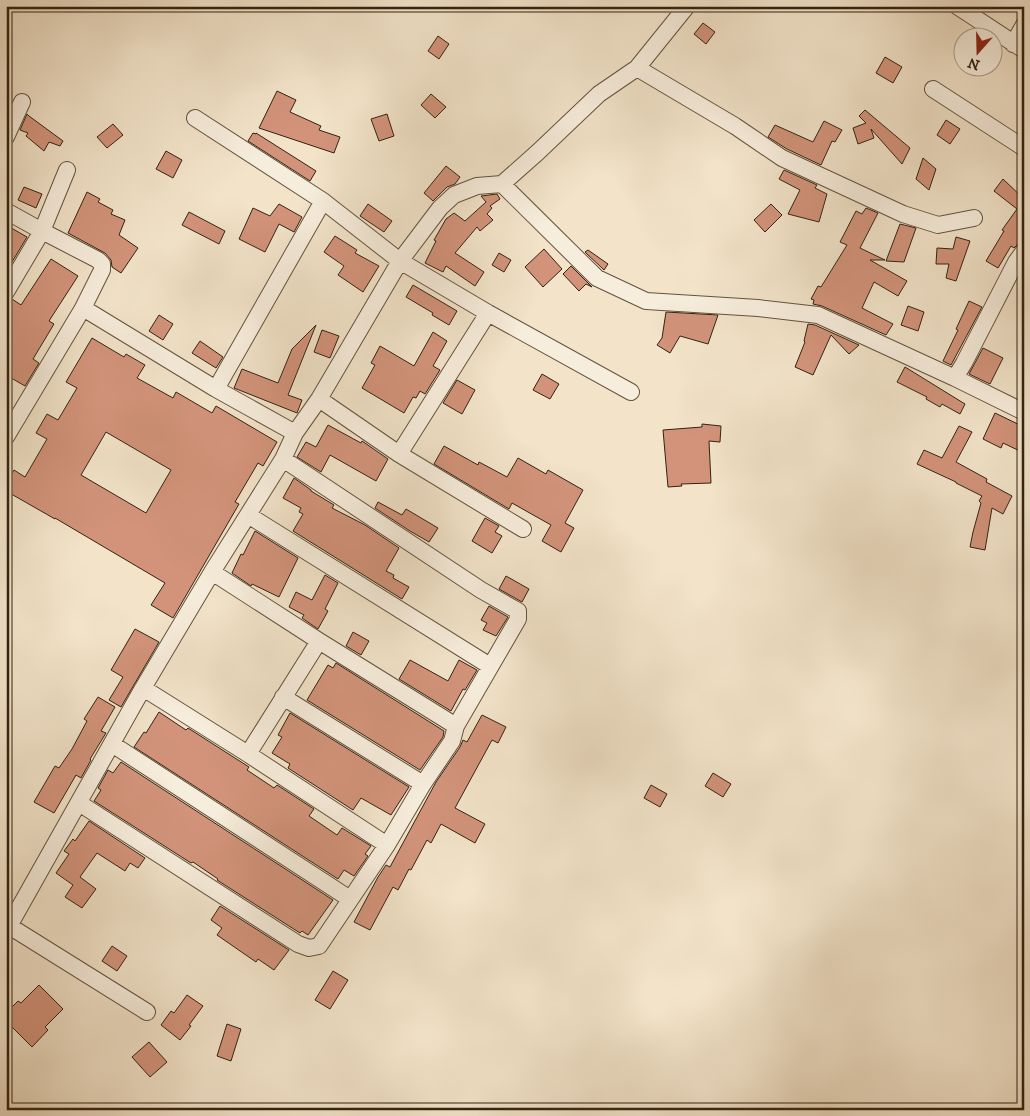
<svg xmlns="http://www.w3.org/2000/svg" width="1030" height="1116" font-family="'IM FELL DW Pica',serif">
<rect width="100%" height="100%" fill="#f2e3c9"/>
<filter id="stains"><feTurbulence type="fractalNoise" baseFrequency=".004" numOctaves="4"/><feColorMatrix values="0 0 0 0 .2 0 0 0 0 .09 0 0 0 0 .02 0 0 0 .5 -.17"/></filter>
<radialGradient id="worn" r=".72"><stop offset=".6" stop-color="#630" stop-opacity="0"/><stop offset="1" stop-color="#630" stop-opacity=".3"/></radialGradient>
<path fill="#d2937a" stroke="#332310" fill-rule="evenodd" d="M703,23L715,32L706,44L694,34Z
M438,36L449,44L439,59L428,51Z
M885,57L902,67L893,83L876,73Z
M277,91L296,100L290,112L321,126L319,130L340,137L334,153L259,128Z
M431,94L446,107L435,118L421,105Z
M865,110L910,148L902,164L871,129L874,138L858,144L853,128L866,123L859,116Z
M27,114L29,116L63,141L60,146L49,142L44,151L26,136L28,133L20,130Z
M387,114L394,136L379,141L371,119Z
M946,120L960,129L950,144L937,135Z
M824,121L842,130L835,142L832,141L821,165L787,149L768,137L775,125L813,142Z
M113,124L123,135L107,148L97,137Z
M253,133L256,134V133L316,171L310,181L248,141Z
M166,151L182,160L173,178L156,169Z
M923,158L936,169L929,190L916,179Z
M446,166L460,177L455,184L447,187L433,201L424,193Z
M784,170L817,185L815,188L827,194L819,222L788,214L800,190L779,179Z
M1003,179L1024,199V241L1020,242L1014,248L1011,246L998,268L986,261L1004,231L1002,230L1017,209L994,191Z
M24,187L42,194L36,208L18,200Z
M87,192L100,199L98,202L113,210L111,214L125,220L119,235L138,248L121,273L112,267L111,260L105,253L68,233Z
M497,194L500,199L490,206L492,208L487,214L493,220L480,231L477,227L455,253L484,272L475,286L446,266L443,272L425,263L436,241L434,240L446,219L454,213L465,221L486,202L481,196Z
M279,204L302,217L294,232L279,224L265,252L239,239L253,208L270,216Z
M368,204L392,221L384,232L360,216Z
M771,204L782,215L765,232L754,220Z
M866,208L878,213L860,248L885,260H870L907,281L898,296L874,282L862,308L893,324L886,335L822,306L813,304L814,300L811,299L818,286L821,287L847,245L840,242L856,211L862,214Z
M189,212L225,231L219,244L182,225Z
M900,224L916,228L904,262L886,261Z
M6,225L27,237L6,272Z
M335,236L357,250L355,253L379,266L363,292L338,275L344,266L324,252Z
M956,237L970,241L956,281L946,278L949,264H936L937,248L953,249Z
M544,249L562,269L543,287L525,267Z
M588,250L608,264L604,270L585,252Z
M499,253L511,260L504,272L492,265Z
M51,259L78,276L49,321L54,324L33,359L39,363L25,386L6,375V302L12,299L21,305Z
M571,266L592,287L586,284L579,291L563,274Z
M413,285L457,311L449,325L432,315L433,313L406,297Z
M969,301L982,307L951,365L943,361L958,330L956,329Z
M908,306L924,312L918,331L901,325Z
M666,312L718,315L708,344L680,336L670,353L657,345L662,338Z
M159,315L173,324L163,340L149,331Z
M808,324L815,325L859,345L849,354L831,335L813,375L795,367L805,342L804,341Z
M316,325L288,395L302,400L297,413L234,388L242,369L278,383L292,349Z
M322,330L339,336L330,358L314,352Z
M433,332L447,341L433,366L440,370L425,394L420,391L416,398L413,397L404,413L362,388L375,365L371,363L380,346L414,366Z
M92,338L124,357L126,354L145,365L137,378L173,398L176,392L212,413L216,406L277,442L263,466L258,463L235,502L239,504L173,618L151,605L165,583L55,518V519L6,491V484L14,470L25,477L47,439L36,433L47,414L58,420L77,388L66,382ZM106,432L171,470L146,513L81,475Z
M200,341L223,357L216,368L192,353Z
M983,348L1003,358L990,384L969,374Z
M905,367L965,404L960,414L942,404L940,407L926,399L927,397L897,382Z
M542,374L559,384L550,399L533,390Z
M457,380L475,390L462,414L443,403Z
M995,413L1024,427V453L1003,443L1001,448L983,439Z
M702,424L721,426L720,442L709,441L711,483L681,484L682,486L668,487L663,430L702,427Z
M328,425L361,443L362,441L388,459L376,481L330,455L321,472L297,457L306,442L316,447Z
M959,426L972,432L956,462L987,479L986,482L1012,496L1003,514L992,508L985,550L970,547L973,532L981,503L979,501L982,496L956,483V482L917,464L924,450L942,458Z
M444,446L478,465L479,462L507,477L518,458L546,474L548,470L583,490L565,523L574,528L561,552L542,541L551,525L512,503L509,509L434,464Z
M294,478L311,490V491L334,505L332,508L365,525L399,548L386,571L394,575L393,578L409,587L402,599L293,531L303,514L299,512L301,508L283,498Z
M378,502L402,515L406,509L438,528L429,542L410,531L375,508Z
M485,518L499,526L495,532L502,536L492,553L472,541Z
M255,531L298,558L279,597L252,584L251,586L232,573L241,554L243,555Z
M325,575L338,583L325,609L328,611L318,629L302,618L304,615L289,607L296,592L312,600Z
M506,576L529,589L522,602L499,589Z
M489,606L508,617L496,636L483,630L487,623L481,620Z
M135,629L159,642L121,707L109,700L123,677L111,670Z
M353,632L369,641L361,655L346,646Z
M410,660L448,681L459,660L477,670L465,690L463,689L451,711L399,679Z
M336,663L444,731L443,737L420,770L307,700L328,665L333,668Z
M98,697L115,707L101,731L106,733L90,759L91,760L81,778L76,775L54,813L34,802L55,766L59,768L72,749L87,721L84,719Z
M159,712L186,730L188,728L249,767L247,770L274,788L277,785L314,809L309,816L337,835L342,828L371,846L365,854L368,856L354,876L344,870L338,879L134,747L144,732L146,733Z
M290,713L409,787L391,815L361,798L353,810L288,768L290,764L272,753L282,737L278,735Z
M482,715L506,727L498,743L492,740L455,808L485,824L475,843L441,824L431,843L427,840L411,870L409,869L398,890L393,887L370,930L354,922L378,877L386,865L390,867L436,782L460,747L463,740L467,742Z
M121,762L333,900L308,935L302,931L300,933L217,880L218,879L193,862L191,863L94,801L101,790L98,788L108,770L113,773Z
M713,773L731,784L723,797L705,786Z
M651,785L667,794L660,807L644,798Z
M89,821L145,858L138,868L130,863L125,871L97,853L80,877L96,889L82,908L65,897L73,885L56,873L69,854L64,851L73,839L75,841Z
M220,906L289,950L274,970L258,959L256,962L217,935L222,928L211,920Z
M112,946L127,956L117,971L102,961Z
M333,971L348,980L330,1009L315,1000Z
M39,985L63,1009L45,1027L48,1030L32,1047L6,1021V1013L18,1001L21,1003Z
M187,995L203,1006L189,1025L191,1026L180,1040L161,1025L171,1011L174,1013Z
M227,1024L241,1029L231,1061L217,1056Z
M149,1042L167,1062L150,1077L132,1057Z"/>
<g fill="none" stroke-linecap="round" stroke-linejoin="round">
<g stroke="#63533e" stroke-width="18">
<path id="minor" d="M957,6L1024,50
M1013,44L1024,25
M637,68L687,6
M933,89L1024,148
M195,118L323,201L400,261L488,313L631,392
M6,137L22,102
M502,184L597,278L646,301L758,308L818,315L955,378L1024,412
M6,211L42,231L98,260L102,264V270L83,308L6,437
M6,292L42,231L67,170
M83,308L216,389L295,433
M955,378L964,363L1016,262L1024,251
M216,389L323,201
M319,399L399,454L523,529
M399,454L488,313
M283,459L481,590L518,611V619L456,726
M248,515L490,666
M143,688L248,754L387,845
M283,697L423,784
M112,744L350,899
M248,754L319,641
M79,803L298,944L309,948L319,946L387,845L423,784L452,741L456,726L319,641L212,572
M6,924L147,1012
M6,928L9,926L143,688L212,572L283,459L295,433L319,399L400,261L440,208L454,195L477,186L502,184L538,152L599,94L637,68L735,126L782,158L903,214L938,225L974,218"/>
</g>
<use href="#minor" stroke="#f7eddc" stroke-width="16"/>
</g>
<rect width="1030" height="1116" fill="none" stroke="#f2e3c9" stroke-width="25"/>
<rect x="8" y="8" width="1015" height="1101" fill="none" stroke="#332310" stroke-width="2.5"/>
<rect x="12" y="12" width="1005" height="1091" fill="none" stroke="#332310"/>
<g transform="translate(978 52) rotate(200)"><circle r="24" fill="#f7eddc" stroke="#a99c8a"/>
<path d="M0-4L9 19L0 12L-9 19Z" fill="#8f2418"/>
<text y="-8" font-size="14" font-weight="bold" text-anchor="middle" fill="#332310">N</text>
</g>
<rect width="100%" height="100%" filter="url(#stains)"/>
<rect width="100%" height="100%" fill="url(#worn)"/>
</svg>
